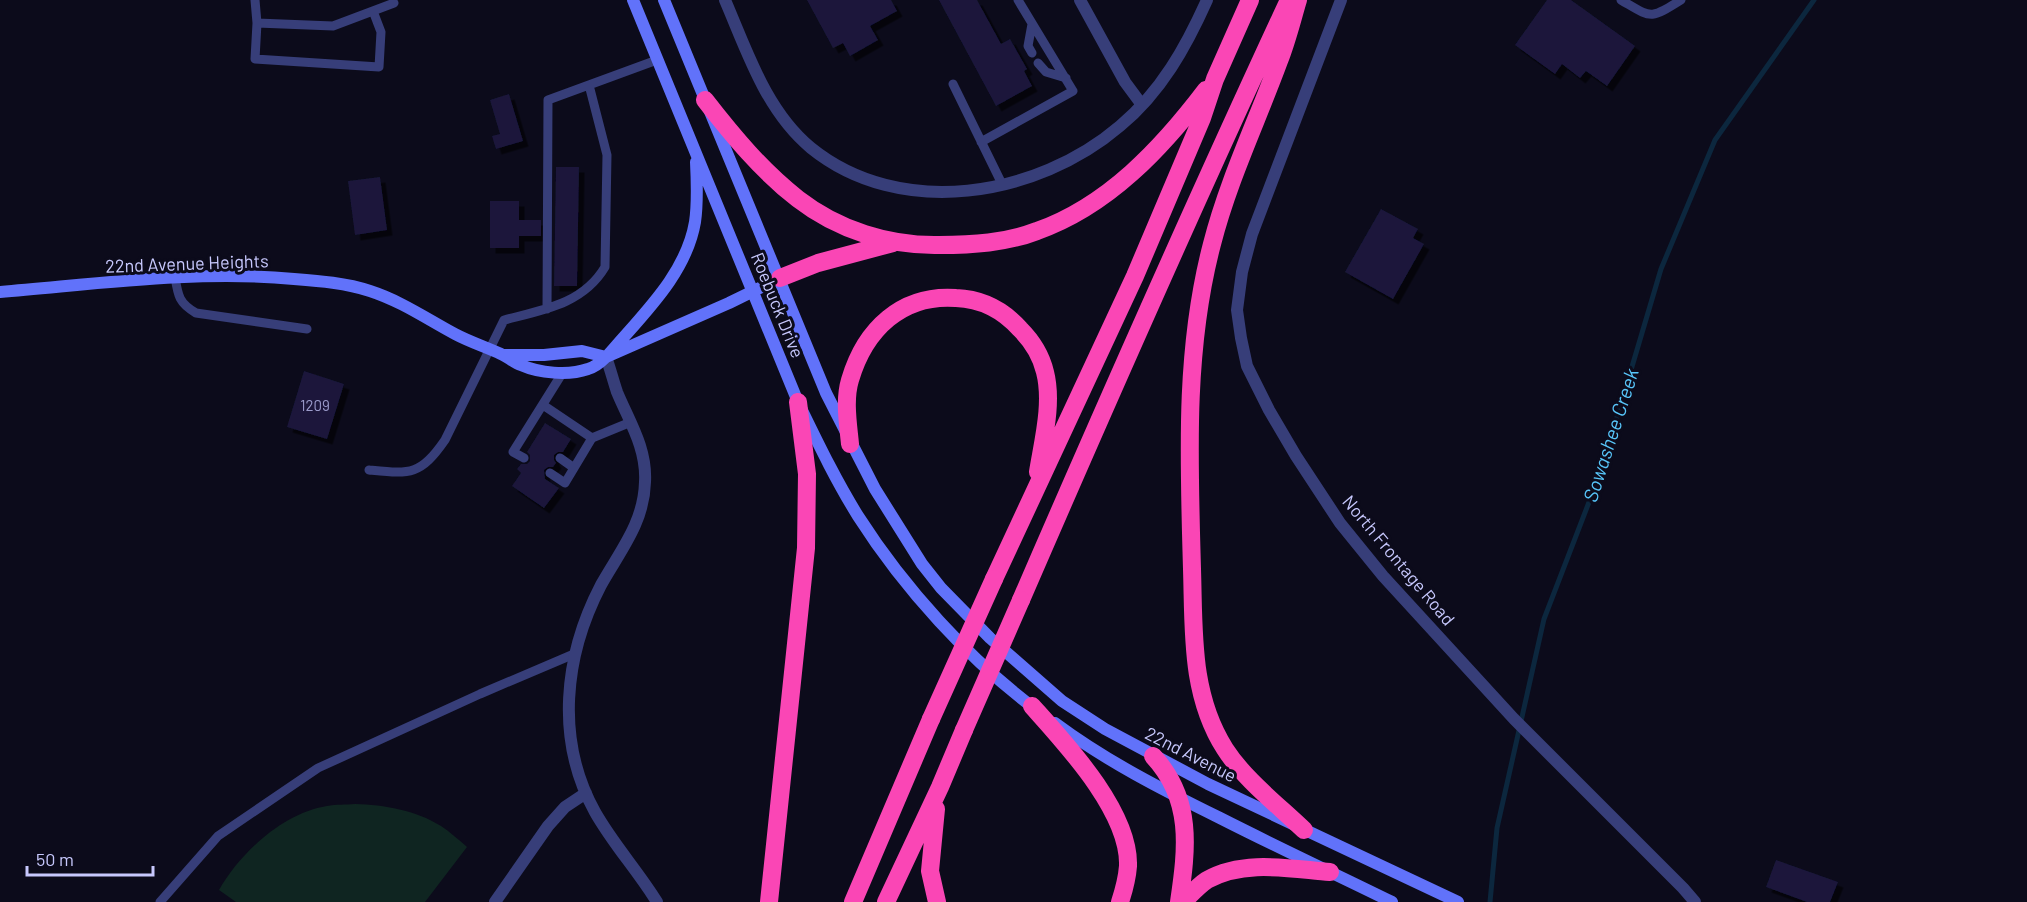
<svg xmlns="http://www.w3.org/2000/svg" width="2027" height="902" font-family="Barlow,sans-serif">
<defs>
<filter id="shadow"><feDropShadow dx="5.5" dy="5.5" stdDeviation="0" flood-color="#0009"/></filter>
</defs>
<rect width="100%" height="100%" fill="#0c0b1b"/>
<path fill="#0f2521" d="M355,804C385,805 415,810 441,826C450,832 459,840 467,847L425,902H236L219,890C240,853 283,813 327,806C336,804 346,805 355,804Z"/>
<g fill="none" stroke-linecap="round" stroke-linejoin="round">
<path stroke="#0c273e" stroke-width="5" d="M1490,902L1497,828L1544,619L1601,471L1661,269L1715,140L1814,0"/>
</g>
<path fill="#1a183b" filter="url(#shadow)" d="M807,0H891L897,11L870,26L878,40L850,56L843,43L833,48Z
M939,0H977L1001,44L1010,39L1027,69L1024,71L1032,86L996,106Z
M1547,0H1571L1635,46L1607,86L1586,71L1580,78L1562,64L1555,74L1515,45Z
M509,94L523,141L496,149L492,136L500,134L490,100Z
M556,167H579L577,286H554Z
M380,177L387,230L355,235L348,181Z
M490,201H519V220H541V236H519V248H490Z
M1381,209L1418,229L1413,238L1424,244L1393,299L1345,272Z
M304,371L344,384L327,439L287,427Z
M545,423L571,439L563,452H558L554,455V460L556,463L553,467H548L544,470L545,479L559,488L544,508L512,486L521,473L517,469L521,464H527L530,461V455L527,452Z
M1776,860L1838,882L1830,902H1807L1766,887Z"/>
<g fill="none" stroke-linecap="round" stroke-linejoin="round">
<path stroke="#373e79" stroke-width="9" d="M255,0L257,23
M1621,0C1652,18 1649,20 1681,0
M373,11L381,32L379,67L255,59L257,23L333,26L394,3
M1032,53L1028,46L1032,24
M1038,63L1046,72L1066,78
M953,84L1002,184
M981,142L1073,91L1018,0
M175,277C178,296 179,303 196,313L307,329
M547,309L548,100L657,60
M543,405L592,438
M524,458L513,452L563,372
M560,458L574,468
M369,470C410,474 420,476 445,440L504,320C543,310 583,304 605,267L607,155L589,85
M550,473L565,483L592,438L631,422
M160,902L218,836L318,768L480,694L574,654"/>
<path stroke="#373e79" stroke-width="12" d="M725,0C747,51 766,111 811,148C900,220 1037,197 1120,126C1161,92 1186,47 1207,0
M1080,0L1125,82L1142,105
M1341,0L1252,234L1242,272L1237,310L1241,338L1247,366L1269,410L1296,456L1340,523L1383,576L1514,719L1683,888L1695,902
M606,357C610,368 613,380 617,392C629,421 647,448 645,482C644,523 620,551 601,585C564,656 555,740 595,812C613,844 638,871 657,902
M495,902L548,826L565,807L586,793"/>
<path stroke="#6172fa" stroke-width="12" d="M633,0L798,402C817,441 835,479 858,516C904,588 969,660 1038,711
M664,0L826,393L875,489L922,564L941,588L990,638L1062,701L1105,729L1208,784L1458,902
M0,292C98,284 197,270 294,279C320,281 346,283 370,291C401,301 427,319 455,334C470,342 486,347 501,354C508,357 514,363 521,365C539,373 568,376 588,369C595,367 601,362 606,357L729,303L780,278
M609,354C642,315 686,275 695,222C698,202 697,182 696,162
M504,355H544L582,351L606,357
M1055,723C1106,761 1163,790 1220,818C1277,847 1335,874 1392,902"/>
<path stroke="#fa46b5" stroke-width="18" d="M1298,0C1292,20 1287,41 1279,61C1257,121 1228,181 1212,244C1184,350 1189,460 1192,569C1194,631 1190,694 1225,749C1245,780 1278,805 1304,830
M705,100C733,136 762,171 798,199C838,230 889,246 939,245C972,245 1006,243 1037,231C1108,206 1162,148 1206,90
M780,278L818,263L893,243
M850,444C848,423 844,400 850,380C865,329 902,294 956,298C983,299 1003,310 1020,329C1032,341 1041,355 1045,372C1053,403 1043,441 1038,472
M994,579L1135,276L1202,118L1215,79L1250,0
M1021,600C1108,399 1196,200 1288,2
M1032,706C1066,744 1130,812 1128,866C1127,879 1124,890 1120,902
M1153,756C1193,799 1187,848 1179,902
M936,809L930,871L937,902
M769,902L806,548L807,474L798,402
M853,902L931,719
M886,902L940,787L964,730
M1183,902C1191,894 1198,886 1207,880C1244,859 1291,869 1330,872"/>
<path stroke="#fa46b5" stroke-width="18" d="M931,719L994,579
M964,730L1021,600"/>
</g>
<g text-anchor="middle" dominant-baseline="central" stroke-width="6" stroke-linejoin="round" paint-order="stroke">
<g font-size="15" fill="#9c9ccc">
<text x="315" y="405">1209</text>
</g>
<g font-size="18" fill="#c7c8fd" stroke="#0c0b1b">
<text transform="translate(187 263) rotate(-2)">22nd Avenue Heights</text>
<text transform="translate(778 305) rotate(68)">Roebuck Drive</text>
<text transform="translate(1399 560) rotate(50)">North Frontage Road</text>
<text transform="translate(1191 754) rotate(27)">22nd Avenue</text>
</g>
<g font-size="20" font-style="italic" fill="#58c6fa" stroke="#0c0b1b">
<text transform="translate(1610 435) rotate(-72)">Sowashee Creek</text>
</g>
</g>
<path d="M27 866v9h126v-9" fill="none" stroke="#c7c8fd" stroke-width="3"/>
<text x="36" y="866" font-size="18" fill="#c7c8fd" stroke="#0c0b1b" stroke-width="4.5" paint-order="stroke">50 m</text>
</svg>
